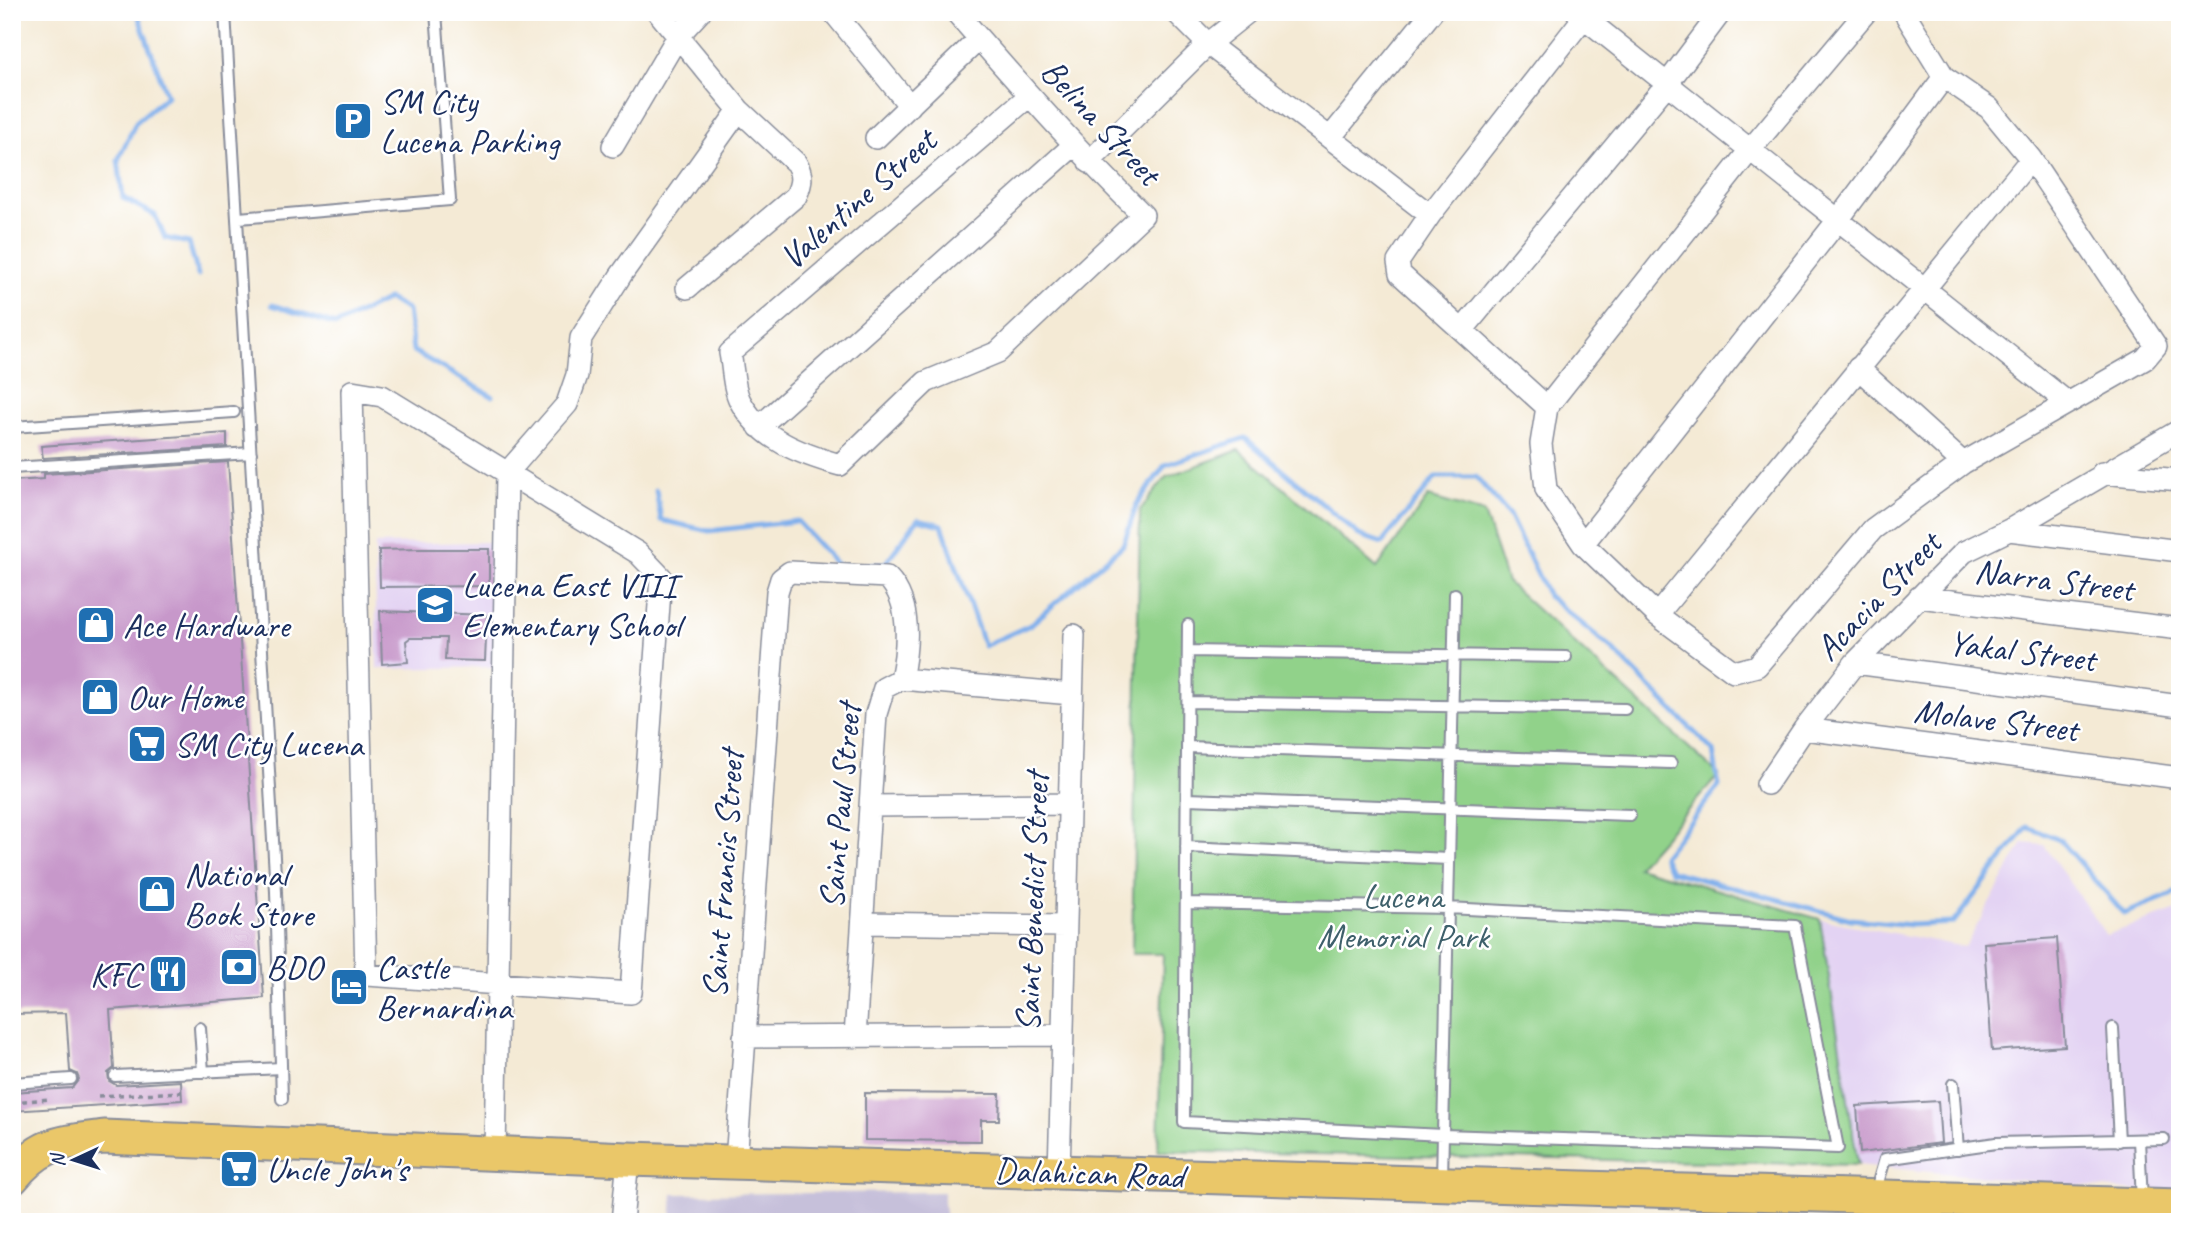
<svg xmlns="http://www.w3.org/2000/svg" width="2192" height="1234" font-family="Caveat,sans-serif">
<rect width="100%" height="100%" fill="#fff"/>
<filter id="ink" filterUnits="userSpaceOnUse"><feTurbulence type="fractalNoise" baseFrequency=".0143" numOctaves="2"/><feDisplacementMap in="SourceGraphic" scale="14" xChannelSelector="R" yChannelSelector="G"/><feConvolveMatrix kernelMatrix="1 2 1 2 8 2 1 2 1" color-interpolation-filters="sRGB"/></filter>
<filter id="wash" filterUnits="userSpaceOnUse"><feTurbulence type="fractalNoise" baseFrequency=".00686" numOctaves="4" result="noise"/><feDisplacementMap in="SourceGraphic" scale="28" xChannelSelector="R" yChannelSelector="G"/><feGaussianBlur stdDeviation="1.57" result="paint"/><feColorMatrix in="noise" values="0 0 0 0 0 0 0 0 0 0 0 0 0 0 0 0 0 1.4 0 .05"/><feComposite in="paint" operator="in"/></filter>
<g filter="url(#wash)">
<rect width="100%" height="100%" fill="#f4ead5"/>
<path fill="#e3d3f3" d="M493,542L495,667L377,669L375,544Z
M2023,843L2044,845L2106,935L2180,909V1195L1858,1165L1820,919L1965,947Z"/>
<path fill="#c6c0da" d="M943,1192L946,1222H671L673,1194Z"/>
<path fill="#91d28a" stroke="#568074" stroke-width="2" d="M1239,450L1377,568L1428,497L1484,513L1507,582L1719,775L1637,867L1820,919L1858,1165L1158,1151L1163,954H1132L1140,510L1166,477Z"/>
<g fill="none" stroke-linecap="round" stroke-linejoin="round">
<path stroke="#81b0ec" stroke-width="5" d="M137,12L167,96L136,122L118,160L123,198L155,215L165,238L189,243L198,275
M272,305L336,325L388,299L408,310L413,351L492,396
M656,490L661,520L709,531L797,521L839,567
M863,566L885,564L918,519L942,525L984,646L1030,625L1123,545L1137,504L1165,465L1245,438L1359,535L1382,543L1436,477H1476L1509,515L1548,596L1611,648L1713,751L1719,786L1663,856L1670,871L1851,919L1911,925L1953,923L2027,827L2060,840L2124,914L2180,891"/>
</g>
<g id="blocks">
<path fill="#c798ca" d="M227,433V447L43,458L41,446Z
M228,462L264,998L110,1010L114,1068L108,1073L109,1081L116,1085L181,1081L182,1100L12,1111V1092L72,1088L79,1079L77,1074L70,1071L66,1013L12,1014V481L44,479V474Z
M422,549H489V586L380,587L379,550Z
M380,611L487,615L485,661L445,660L446,638H410L406,641L408,662L382,664Z
M2057,938L2065,1046L1992,1051L1984,943Z
M865,1093L1000,1094L999,1120H981V1141L865,1140Z
M1938,1101L1941,1143L1860,1153L1857,1106Z"/>
</g>
</g>
<g filter="url(#ink)">
<use href="#blocks" fill-opacity="0" stroke="#888c9a" stroke-width="2"/>
<g fill="none" stroke-linecap="round" stroke-linejoin="round">
<g stroke="#888c9a" stroke-width="14">
<path id="service" d="M225,12L276,892L282,1099
M239,218L450,200L436,12
M12,427L234,412
M12,468L251,453
M1188,651L1566,657
M1188,702L1625,709
M1187,747L1671,763
M1187,799L1630,815
M1186,847L1449,859
M1186,903L1448,908L1795,926L1838,1148L1443,1135L1184,1122L1188,625
M200,1028L203,1072
M2113,1028L2119,1141
M115,1076L281,1068
M12,1083L71,1079
M1953,1084L1958,1149
M2139,1140L2142,1201
M1442,1179L1455,594
M1875,1193L1885,1159L1996,1143L2164,1139"/>
</g>
<g stroke="#888c9a" stroke-width="24">
<path id="minor" d="M658,12L739,110L796,163C803,175 802,183 796,196L687,288
M837,12L835,14L910,106
M956,12C1017,82 1077,150 1143,215L998,352L926,382L840,465C801,454 761,440 740,401C733,388 733,367 730,353L1029,96
M1176,12L1208,44L1430,215L1398,262L1400,274L1547,407L1541,444L1546,489L1583,544L1657,615L1734,672L1757,666L1873,529L1963,463L2068,403L1577,12
M1904,12L1944,77L1989,108L2031,159L2156,346L2145,359L2068,403
M876,138L979,39
M1330,138L1432,12
M613,146L678,36L700,12
M1089,162L1208,44L1248,12
M1430,215L1588,12
M1464,328L1667,84L1721,12
M1858,368L1963,463
M352,391L382,396L638,553L661,577L631,993L366,975Z
M1547,407L1750,150L1866,12
M759,427L1073,146
M2102,473L2180,480
M2009,530L2180,551
M1583,544L1838,220L1944,77
M1919,597L2180,629
M1657,615L2031,159
M1855,663L2180,706
M1804,729L2180,778
M1767,784L1804,729L1855,663L1964,552L2009,530L2180,430
M872,806L1069,804
M863,923L1065,926
M744,1037L1061,1035
M855,1037L876,714L884,688L901,679L1072,694
M495,1154L507,473L567,404L577,375L581,338L621,275L739,110
M736,1162L777,592L781,579L790,572L887,577C912,602 908,647 901,679
M1059,1172L1074,635
M622,1222L628,1159"/>
</g>
<g stroke="#888c9a" stroke-width="37">
<path id="primary" d="M12,1178C41,1142 60,1143 104,1137L628,1159L2180,1206"/>
</g>
<path stroke="#888c9a" stroke-width="3.5" stroke-dasharray="5 5" stroke-linecap="butt" d="M98,1096L182,1092
M12,1102L50,1099"/>
<use href="#service" stroke="#fff" stroke-width="10"/>
<use href="#minor" stroke="#fff" stroke-width="21"/>
<use href="#primary" stroke="#eac769" stroke-width="33"/>
</g>
</g>
<defs>
<g id="parking-square" transform="scale(2.0125)"><rect x="-9" y="-9" width="18" height="18" rx="4" fill="#1f6fb2" stroke="#fff"/><path d="M-3.5-5.5H1a3.5 3.5 0 0 1 0 7H-1V5.5H-3.5ZM-1-3.4V-.6H.8a1.4 1.4 0 0 0 0-2.8Z" fill="#fff"/></g>
<g id="school-square" transform="scale(2.0125)"><rect x="-9" y="-9" width="18" height="18" rx="4" fill="#1f6fb2" stroke="#fff"/><path d="M0-5L7-2L0 1L-7-2ZM-4 1L0 2.5L4 1V4Q0 6-4 4Z" fill="#fff"/></g>
<g id="shop-square" transform="scale(2.0125)"><rect x="-9" y="-9" width="18" height="18" rx="4" fill="#1f6fb2" stroke="#fff"/><path d="M-5-2.5h2.3a2.7 3.5 0 0 1 5.4 0H5L5.5 6h-11ZM-1.5-2.5h3a1.5 2.3 0 0 0-3 0Z" fill="#fff"/></g>
<g id="supermarket-square" transform="scale(2.0125)"><rect x="-9" y="-9" width="18" height="18" rx="4" fill="#1f6fb2" stroke="#fff"/><path d="M-6-5.5h2.5l.6 2H6L4.5 2H-2.5L-4.4-4H-6ZM-1.5 3.2a1.3 1.3 0 1 0 .1 0ZM3 3.2a1.3 1.3 0 1 0 .1 0Z" fill="#fff"/></g>
<g id="bank-square" transform="scale(2.0125)"><rect x="-9" y="-9" width="18" height="18" rx="4" fill="#1f6fb2" stroke="#fff"/><path d="M-6-4H6V4H-6ZM0-2.3a2.3 2.3 0 1 0 0 4.6a2.3 2.3 0 1 0 0-4.6Z" fill="#fff"/></g>
<g id="restaurant-square" transform="scale(2.0125)"><rect x="-9" y="-9" width="18" height="18" rx="4" fill="#1f6fb2" stroke="#fff"/><path d="M-5-6h1v4h1v-4h1v4h1v-4h1v5L-1.5 .5V6h-2V.5L-5-1ZM5-6V6H3V1.5H1.5Q1.5-4 5-6Z" fill="#fff"/></g>
<g id="hotel-square" transform="scale(2.0125)"><rect x="-9" y="-9" width="18" height="18" rx="4" fill="#1f6fb2" stroke="#fff"/><path d="M-6-4.5h1.5V1H6V5H4.5V3h-9V5H-6ZM-4 0a1.8 1.8 0 1 1 3.6 0ZM.5 0V-2.5h3Q6-2.5 6 0Z" fill="#fff"/></g>
</defs>
<g fill-rule="evenodd">
<use href="#parking-square" x="353" y="121"/>
<use href="#school-square" x="435" y="605"/>
<use href="#shop-square" x="96" y="625"/>
<use href="#shop-square" x="100" y="697"/>
<use href="#supermarket-square" x="147" y="744"/>
<use href="#shop-square" x="157" y="894"/>
<use href="#bank-square" x="239" y="967"/>
<use href="#restaurant-square" x="168" y="974"/>
<use href="#hotel-square" x="349" y="987"/>
<use href="#supermarket-square" x="239" y="1169"/>
</g>
<g text-anchor="middle" dominant-baseline="central" stroke-width="5" stroke-linejoin="round" paint-order="stroke">
<g font-size="35" fill="#1b2f5e" stroke="#fff" text-anchor="start">
<text x="380" y="101">SM City<tspan x="380" dy="40">Lucena Parking</tspan></text>
<text x="462" y="585">Lucena East VIII<tspan x="462" dy="40">Elementary School</tspan></text>
<text x="123" y="625">Ace Hardware</text>
<text x="127" y="697">Our Home</text>
<text x="174" y="744">SM City Lucena</text>
<text x="184" y="874">National<tspan x="184" dy="40">Book Store</tspan></text>
<text x="266" y="967">BDO</text>
<text x="376" y="967">Castle<tspan x="376" dy="40">Bernardina</tspan></text>
<text x="141" y="974" text-anchor="end">KFC</text>
<text x="266" y="1169">Uncle John's</text>
</g>
<g font-size="35" fill="#1b2f5e" stroke="#fff">
<text transform="translate(1101 122) rotate(47)">Belina Street</text>
<text transform="translate(858 199) rotate(-41)">Valentine Street</text>
<text transform="translate(2054 580) rotate(7)">Narra Street</text>
<text transform="translate(1878 596) rotate(-46)">Acacia Street</text>
<text transform="translate(2022 651) rotate(7)">Yakal Street</text>
<text transform="translate(1996 720) rotate(7)">Molave Street</text>
<text transform="translate(840 806) rotate(-85)">Saint Paul Street</text>
<text transform="translate(723 874) rotate(-86)">Saint Francis Street</text>
<text transform="translate(1032 902) rotate(-88)">Saint Benedict Street</text>
<text transform="translate(1089 1173) rotate(2)">Dalahican Road</text>
</g>
<g font-size="35" fill="#3e606b" stroke="#fff">
<text x="1403" y="896">Lucena<tspan x="1403" dy="40">Memorial Park</tspan></text>
</g>
</g>
<rect width="2192" height="1234" fill="none" stroke="#fff" stroke-width="42"/>
<g transform="translate(74 1160) rotate(266)" stroke="#ffffff" stroke-width="5" paint-order="stroke">
<path d="M0-5L12 26L0 18L-12 26Z" fill="#1b2f5e"/>
<text y="-10" font-size="19" font-weight="bold" text-anchor="middle" fill="#1b2f5e">N</text>
</g>
</svg>
